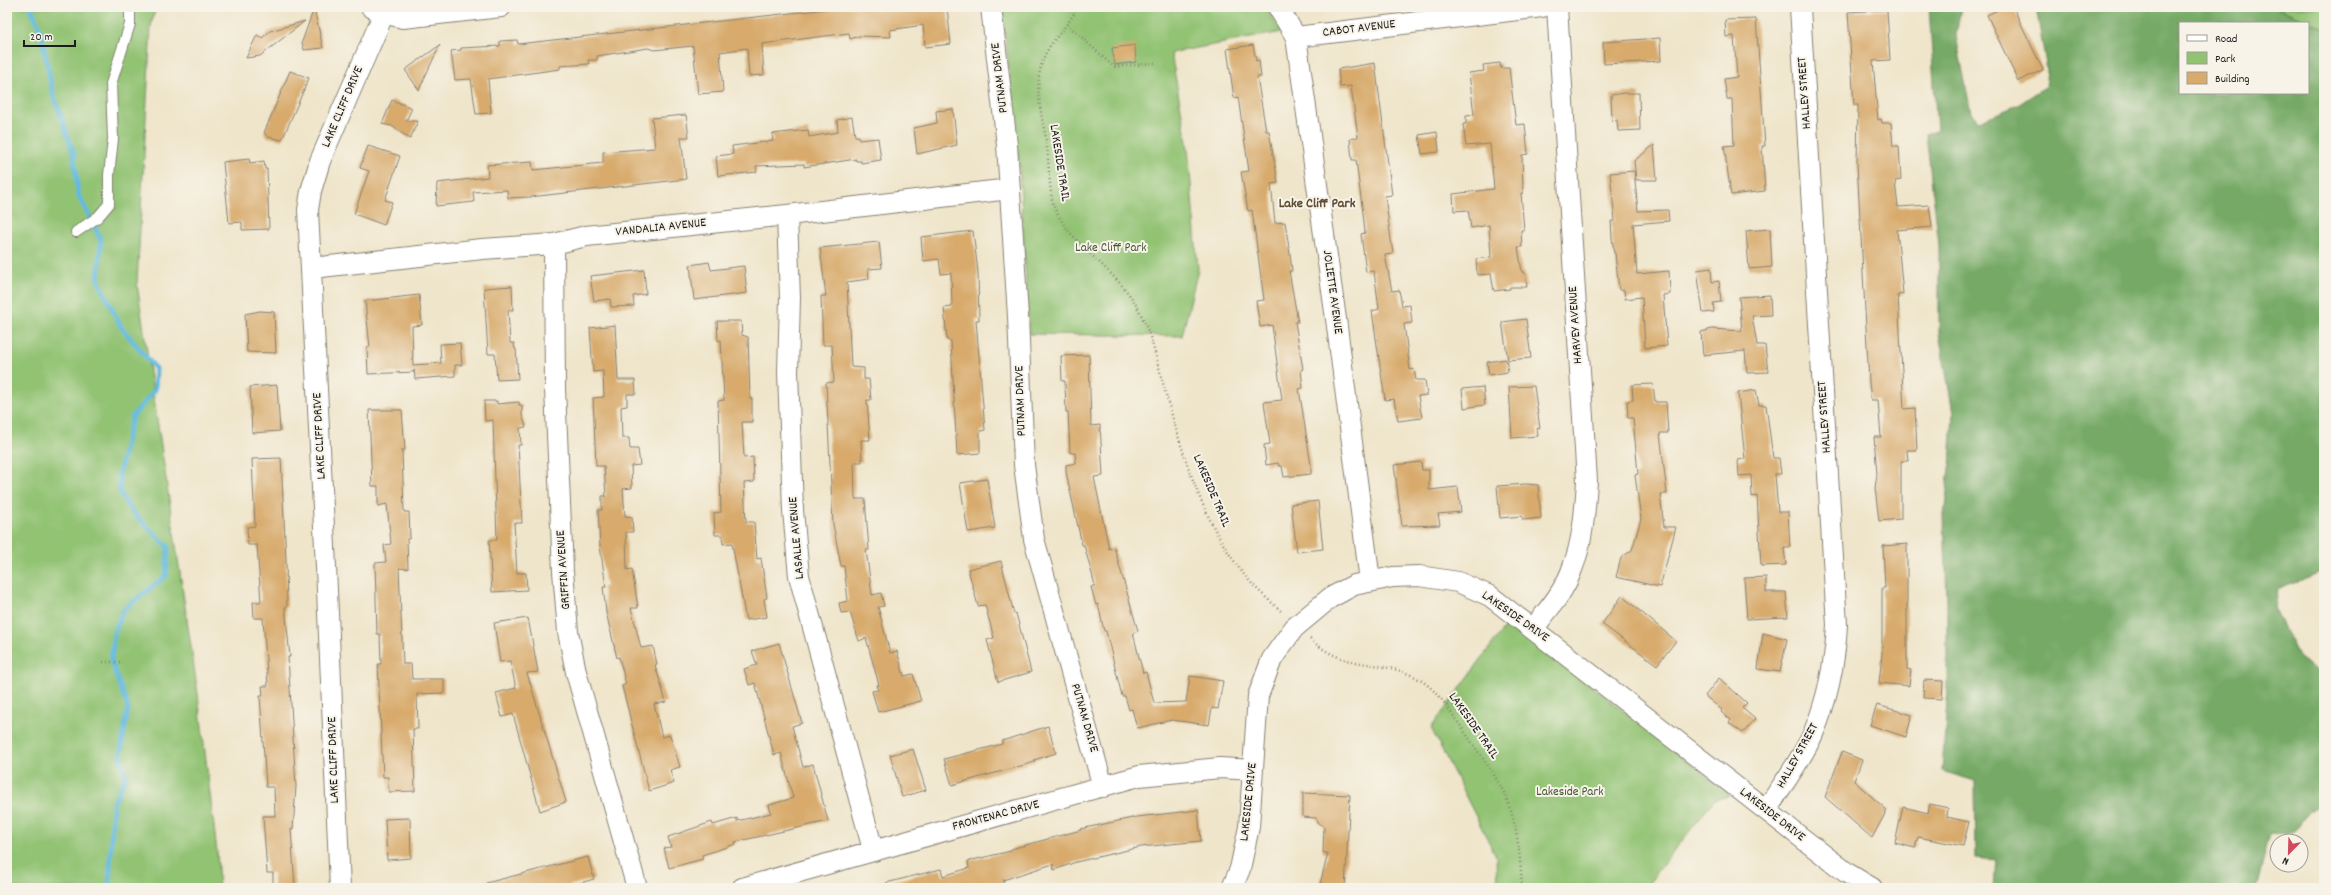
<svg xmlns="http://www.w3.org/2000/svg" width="2331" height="895" font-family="Dekko,sans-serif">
<rect width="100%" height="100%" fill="#f7f3e8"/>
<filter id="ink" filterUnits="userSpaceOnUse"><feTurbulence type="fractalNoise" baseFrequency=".025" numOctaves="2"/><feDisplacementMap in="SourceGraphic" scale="8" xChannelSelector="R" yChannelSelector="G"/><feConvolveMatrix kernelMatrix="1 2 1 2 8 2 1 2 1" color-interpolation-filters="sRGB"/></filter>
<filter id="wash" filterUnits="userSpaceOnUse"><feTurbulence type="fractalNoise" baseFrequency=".012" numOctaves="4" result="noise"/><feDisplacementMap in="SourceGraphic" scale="16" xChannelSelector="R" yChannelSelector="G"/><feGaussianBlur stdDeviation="0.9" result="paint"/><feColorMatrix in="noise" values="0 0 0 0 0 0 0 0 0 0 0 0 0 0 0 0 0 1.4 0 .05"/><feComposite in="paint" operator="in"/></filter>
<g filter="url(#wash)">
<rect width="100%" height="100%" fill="#efe5ca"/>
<path fill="#92c373" stroke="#577048" d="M7,7H156L151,26L137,284L198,694L217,852L219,888H7Z
M1002,7H1265L1282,32L1171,53L1188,148L1198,269L1182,336L1029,334L1019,163Z
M2276,7H2324V29Z
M1509,621L1731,796L1715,799L1645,888H1497L1496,856L1431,728Z"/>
<path fill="#75a965" stroke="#486240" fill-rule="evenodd" d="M1929,7H1961L1956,36L1971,113L1979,121L2018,105L2045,87L2047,70L2036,7H2178L2187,9L2194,7H2276L2324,29V571L2277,590L2274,607L2299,658L2324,676V804C2295,811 2309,839 2270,834L2256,888H1994L1996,860L1976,858L1975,781L1942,771L1947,703V600L1944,514L1950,469L1953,412L1939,333V245L1926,134L1937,131ZM2180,23H2308V93H2180Z"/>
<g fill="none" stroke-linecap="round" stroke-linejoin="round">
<path stroke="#62badf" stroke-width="5" d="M31,7L41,33L53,94L74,154L78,194L101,240L98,280L121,327L156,369L155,390L132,417L119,473L120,493L132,512L168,547L166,576L123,610L114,633L111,661L128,708L120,757L126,776L113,804L109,888"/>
</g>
<g id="blocks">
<path fill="#d8ab6d" d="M844,7H947L951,44L925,47L923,25L890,30L891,37L859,36L850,39L849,33L762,44L764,75L749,76L747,48L720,52L723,92L698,94L693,46L654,50L648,48L597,56V60H588L589,64L560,66V69L488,79L491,113L476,114L471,79L455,80L451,51L461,50V48L500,46V41L517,40L518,44Z
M2004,7H2013L2043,70L2018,81L1987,15Z
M314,8L323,48L304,50L302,42Z
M1887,10L1890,60L1873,61L1878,120L1881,119L1882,123H1891L1893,146H1899L1901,180L1895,181L1898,207L1929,205L1932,227L1897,230L1903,294L1898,295L1904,409L1915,408L1917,450H1907L1908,461H1901V519L1879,521L1875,488L1877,474L1874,437H1881L1878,400H1871L1869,382L1857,164L1858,105H1854L1848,12Z
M1756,19L1765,146H1762L1765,191L1731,195L1724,146L1734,145L1732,99H1727L1724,79L1737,77L1734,36L1726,37L1725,20Z
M305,21L260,56L246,58L257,35L262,38L270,31Z
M1660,38L1661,61L1604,64L1603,42Z
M440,45L429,68L419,90L405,70Z
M1135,45L1136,62L1115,65L1112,48Z
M1253,45L1256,61L1259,60L1261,77H1257L1266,131H1269L1278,183L1271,184L1275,223L1285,222L1290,254L1292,271H1289L1298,322H1295L1303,369L1301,370L1303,388L1299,389L1311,465V474L1284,477L1282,466H1279L1278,463L1266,465L1264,445L1270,444L1264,402L1282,400L1272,325L1260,327L1256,301L1264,300L1252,210L1248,211L1241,172L1249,171L1238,97L1234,98L1227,49Z
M1375,63L1392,195L1385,196L1393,254L1385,255L1392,291L1399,290L1402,306L1410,305L1412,323L1404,324L1410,370L1414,369L1416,380H1425L1427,395L1418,396L1422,418L1398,421L1394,399L1385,400L1372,311L1379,309L1374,271L1366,272L1361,234L1365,233L1364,222L1356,160H1352L1350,139L1358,137L1351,86L1340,87L1338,69Z
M1500,63L1501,68H1509L1516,125L1525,124L1528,154L1522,155L1523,193H1521L1524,230H1521L1522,247H1518L1522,272L1525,273L1527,287H1510V289L1494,291L1491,274L1477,275L1476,259L1491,257L1489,225L1471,228L1468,210L1454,211L1453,194L1494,189L1490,144L1466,146L1463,124H1466V116L1474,115L1469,73L1484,71L1483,65Z
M290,71L309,78L282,140L268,137L264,133Z
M1625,93H1639L1640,130L1618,131L1617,120L1612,121L1611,95Z
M392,100L412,108L406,121H418L410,139L392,126L382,124Z
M953,109L957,145L917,154L914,128L937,123L936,111Z
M686,115L689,137H681L686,179L530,197L508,198L507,190L473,192L474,202L436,206L437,183L488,177L487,165L532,162L533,170L603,163V152L655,148L652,118Z
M852,117L855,136H859V140L878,138L881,160L861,163V161H856V159L804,167V164L756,166L757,172L718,176L716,156L733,154L732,146L773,141L772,134L808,130L809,137L838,132L837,120Z
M1437,132L1439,152L1422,154L1419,135Z
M1654,145L1657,180H1636L1634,161Z
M368,146L400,156L385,200L392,202L384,225L354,214L369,171L360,168Z
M249,159L250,163L264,161L265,169H267L269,229L242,230V222L229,223L223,162Z
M1634,171L1638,211L1668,210L1669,221L1633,224L1637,274L1669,271L1670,294L1663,295L1667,346L1645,348L1642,297L1625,299L1624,290H1619L1615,253H1614L1612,238L1611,221H1615L1610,173Z
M1770,229L1772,267L1749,269L1746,231Z
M973,231L978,272L979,320H976L985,430L980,431V453L957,455L951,341L947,340L944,308L952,307L951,273L941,274L939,259L923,261L921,237Z
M879,242L882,268L868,269L869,279L847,282L851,367L864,368V379H869L871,400H867L870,440H861L862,462H854L855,499H865L869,550H866L872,595L881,593L884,606L878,607L890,653L897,651L904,676L913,674L921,701L878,712L872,691L878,690L877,685H879L866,638L859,641L850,612L841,613L839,603L848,601L844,566H841L833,524L826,383L834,382L832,345H823L821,296H826L820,248Z
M709,262L711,270L744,266L747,293L694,300L690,265Z
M1711,268L1712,282L1719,281L1721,302L1713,303L1714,312L1703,313L1697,270Z
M644,270L646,294L633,296L634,306L611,307L610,299L594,301L590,276Z
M512,286L513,310H508L510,343H514L515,349H516L518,379L497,380L495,354H488L484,288Z
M419,295L422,325L412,326L413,365L441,363L440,344L460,343L462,365H455V376L415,379L414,370V372L368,374L367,347H370L365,301Z
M1770,295L1771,315L1752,316L1757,345H1765L1768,372L1747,373L1745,351L1703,355L1701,332L1712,329L1742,331L1739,297Z
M260,311L274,312L276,353L247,352L245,314Z
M1526,319L1531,358L1508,360L1502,322Z
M717,321H741L742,335L748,337L750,399H752V422H742L744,458L753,457L754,482L744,483L746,522H754L757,559L761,558L767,598L764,599L767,617L746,620L732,543L723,544L722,535H715L714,513L721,512L718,401L724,400L721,340L718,341Z
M615,325L618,380H635L636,394H627V406L621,407L622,438H629L630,449H638L640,465L631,466L632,488L623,489L625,516L632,517L633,532H626L627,570L632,569L638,608H631L641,648L653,646L657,664L655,665L666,702L654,704L662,737L670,735L680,767L670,770L674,783L649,791L622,686L626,684L619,657L617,658L606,612L603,587H606L600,546L598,510H602V496H606L604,466H596L593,398L604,397L603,371L593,372L590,328Z
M1089,355L1091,426L1100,425L1103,476L1094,477L1109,549L1114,547L1138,631L1133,633L1143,673L1146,672L1154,703L1186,702L1190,676L1223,681L1218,709L1212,708L1209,725L1172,720L1137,728L1132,709L1129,710L1125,696H1122L1106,631H1104L1098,604L1096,605L1091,587L1095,585L1084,545H1082L1066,472V465L1076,463L1075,453H1070L1068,412H1066L1065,381H1062L1061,356Z
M1506,359L1508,372L1489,375L1487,362Z
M1653,384L1655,402H1666L1668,433H1660L1667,494H1660L1664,527H1676L1660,587L1616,577L1621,558L1632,550L1641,519L1635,475L1638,474L1633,418H1628L1627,401L1633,400L1632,385Z
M277,385L280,431L252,433L250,387Z
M1534,386L1540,429L1537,428L1538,436L1512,438L1509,387Z
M1483,387L1485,405L1464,408L1462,389Z
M1756,390L1759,405H1766L1773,458H1779L1781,474H1775L1778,512H1788L1790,548H1784L1786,565L1761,566L1757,496L1752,497L1751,475L1739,476L1738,460L1745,459L1738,393Z
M484,401H497V404L519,402V405H522V415L526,427L520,428L521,445H518L522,523H514L517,573H526L527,590L492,592L489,540H497L493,420L485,421Z
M369,410H402L405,450H402L404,512H409L410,538L407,539L408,569L399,568L403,664H411L412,679H444V693L417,694L418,729H413L415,791L389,792L388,777H383L378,664H381L380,634H377L375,563L386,562L384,545L391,544L387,504L378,506V486H372Z
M281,458L286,560L287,607H285L290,657H288L296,786L293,829H291L295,888H273V873H267L263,816H275L274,787H266L261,711L260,696H263L262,686H268L263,618H254L253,602H261L257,545H248L247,527L255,526L252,459Z
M1421,462L1422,470H1429V490L1458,487L1461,512L1438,514L1440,525L1402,526L1394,465Z
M987,479L995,528L968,532L960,483Z
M1526,484L1538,485L1541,518L1523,520L1522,516L1500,518L1497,486Z
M1318,501L1323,549L1297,552L1291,504Z
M1907,544V669L1911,670L1909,686L1879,683L1882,654V588H1885L1883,546Z
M1001,561L1014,614L1016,613L1031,672L998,682L987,640L994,638L985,605L978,606L968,569Z
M1766,577V592H1786L1788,617L1747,619L1744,578Z
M1622,596L1676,641L1657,665L1602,624Z
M528,618L538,672L527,673L566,802L540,811L513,714L502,717L496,693L516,688L510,661L500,662L494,623Z
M1763,633L1787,639L1780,672L1758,669Z
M779,643L802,723L792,726L803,767L813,764L828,821L735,842L736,844L702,855L703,859L669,868L664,848L671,847L668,837L712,822L713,825L737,818V821L771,813L769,805L793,798L781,753L774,755L755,683L749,685L744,669L757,665L752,651Z
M1719,678L1747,703L1742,708L1755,719L1743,733L1729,723L1731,720L1721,712L1722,710L1705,696Z
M1924,680L1943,681L1942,699L1923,698Z
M1877,705L1912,715L1906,737L1870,725Z
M1048,726L1056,753L1034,760L1035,762L952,785L944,759L1002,744V741Z
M913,749L926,790L902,797L890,755Z
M1842,752L1862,760L1854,781L1887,810L1872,838L1825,797Z
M1303,793L1350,795L1345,888H1319L1328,853H1323L1324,827L1319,823L1316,818L1303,817Z
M1930,804L1948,808L1947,817L1969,822L1963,846L1918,837L1915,848L1895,843L1903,807L1928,813Z
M1198,810L1201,841L1141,847L1076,862L1054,870L1053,864L1003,880L1005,888H887L886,883L941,869L943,876L969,868L968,861L1011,851V849L1081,830L1080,829L1137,817Z
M410,818L411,858L387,860L385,819Z
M588,857L594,879L562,888H487L486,883Z"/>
</g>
</g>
<g filter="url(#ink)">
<use href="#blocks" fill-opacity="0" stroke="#868073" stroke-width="1"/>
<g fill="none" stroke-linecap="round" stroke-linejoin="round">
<g stroke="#868073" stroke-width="12">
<path id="lane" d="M76,232L98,217L109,204V175L113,139L111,84L130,24V7"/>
</g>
<g stroke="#868073" stroke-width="22">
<path id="street" d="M991,7L1007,145L1018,316L1024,465L1034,539L1103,787
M1278,7L1296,37L1336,319L1370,581
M384,13L403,18L501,7
M1296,37L1542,7
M787,215L790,298L788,372L793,510L799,576L873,850
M554,244L555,389L563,571L568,632L576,672L637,888
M312,268L482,249L554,244L586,236L787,215L1010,189
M1533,629C1547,611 1563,593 1571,572C1583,543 1585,512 1587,481L1557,7
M1766,810C1782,785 1801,761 1813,734C1828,699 1835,663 1837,625L1800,7
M340,888L326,567L308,210L311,191L320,161L384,13L371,7
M742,888L1139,776L1220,768L1253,770
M1232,888L1240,869L1249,827L1258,696L1272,659L1294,628L1330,598L1354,585L1393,577L1419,576L1458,582L1490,596L1847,873L1872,888"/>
</g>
<path stroke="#868073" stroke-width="2.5" stroke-dasharray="1 3" stroke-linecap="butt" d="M1078,7C1069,25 1053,38 1045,55C1031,86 1043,115 1047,147C1049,164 1049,182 1052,199C1058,234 1112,267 1133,300C1151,328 1158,366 1167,398C1185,461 1204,525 1246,577C1257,590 1270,601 1283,613
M1067,24L1114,67L1155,63
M1310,639C1346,671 1371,658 1411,675C1438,687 1450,712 1466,734C1477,751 1490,767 1500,785C1517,816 1520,853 1522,888
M103,662H121"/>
<use href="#lane" stroke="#fff" stroke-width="10"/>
<use href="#street" stroke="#fff" stroke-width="20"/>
</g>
</g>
<g text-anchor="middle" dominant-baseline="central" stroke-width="4" stroke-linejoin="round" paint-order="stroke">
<g font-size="13" fill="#1c1c1c" stroke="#f7f3e8">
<text transform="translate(1359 29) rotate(-7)">CABOT AVENUE</text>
<text transform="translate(1000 78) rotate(-97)">PUTNAM DRIVE</text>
<text transform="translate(1805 93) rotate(-94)">HALLEY STREET</text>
<text transform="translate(343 107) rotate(-67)">LAKE CLIFF DRIVE</text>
<text transform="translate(1059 163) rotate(81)">LAKESIDE TRAIL</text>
<text transform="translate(661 228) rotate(-6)">VANDALIA AVENUE</text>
<text transform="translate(1332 292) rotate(82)">JOLIETTE AVENUE</text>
<text transform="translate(1576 325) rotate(-94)">HARVEY AVENUE</text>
<text transform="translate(1021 401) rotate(-92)">PUTNAM DRIVE</text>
<text transform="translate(1825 417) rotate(-94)">HALLEY STREET</text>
<text transform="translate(320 436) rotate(-93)">LAKE CLIFF DRIVE</text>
<text transform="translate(1211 491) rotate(67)">LAKESIDE TRAIL</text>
<text transform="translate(797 538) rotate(-95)">LASALLE AVENUE</text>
<text transform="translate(564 570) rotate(-94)">GRIFFIN AVENUE</text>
<text transform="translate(1515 617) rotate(35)">LAKESIDE DRIVE</text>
<text transform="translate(1084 718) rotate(74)">PUTNAM DRIVE</text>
<text transform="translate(1473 726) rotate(55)">LAKESIDE TRAIL</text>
<text transform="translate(1798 756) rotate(-61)">HALLEY STREET</text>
<text transform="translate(334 760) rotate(-92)">LAKE CLIFF DRIVE</text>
<text transform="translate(1249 802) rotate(-84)">LAKESIDE DRIVE</text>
<text transform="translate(1772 815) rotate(38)">LAKESIDE DRIVE</text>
<text transform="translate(996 816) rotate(-15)">FRONTENAC DRIVE</text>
</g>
<g font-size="13" fill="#45563a" stroke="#f7f3e8">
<text x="1111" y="248">Lake Cliff Park</text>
<text x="1570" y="792">Lakeside Park</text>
</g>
<g font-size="14" font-weight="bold" fill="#5e4e38" stroke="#f7f3e8">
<text x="1317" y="204">Lake Cliff Park</text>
</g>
</g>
<rect width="2331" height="895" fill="none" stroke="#f7f3e8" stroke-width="24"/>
<rect x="2179" y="22" width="130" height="72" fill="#f7f3e8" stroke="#9f9d96"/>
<rect x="2187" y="35" width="20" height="6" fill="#ffffff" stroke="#9f9d96"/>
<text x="2215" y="42" font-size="12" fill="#1c1c1c">Road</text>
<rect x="2187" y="52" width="20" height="12" fill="#92c373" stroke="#9f9d96"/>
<text x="2215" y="62" font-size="12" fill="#1c1c1c">Park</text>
<rect x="2187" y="72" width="20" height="12" fill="#d8ab6d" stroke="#9f9d96"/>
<text x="2215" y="82" font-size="12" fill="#1c1c1c">Building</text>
<g transform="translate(2289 853) rotate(203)"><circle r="19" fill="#f7f3e8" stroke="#9f9d96"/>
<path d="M0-3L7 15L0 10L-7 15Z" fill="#d1495b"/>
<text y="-6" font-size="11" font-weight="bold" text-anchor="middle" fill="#1c1c1c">N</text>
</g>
<path d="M24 40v6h51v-6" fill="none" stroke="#1c1c1c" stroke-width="2"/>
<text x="30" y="40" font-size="12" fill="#1c1c1c" stroke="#f7f3e8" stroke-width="3" paint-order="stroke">20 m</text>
</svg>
